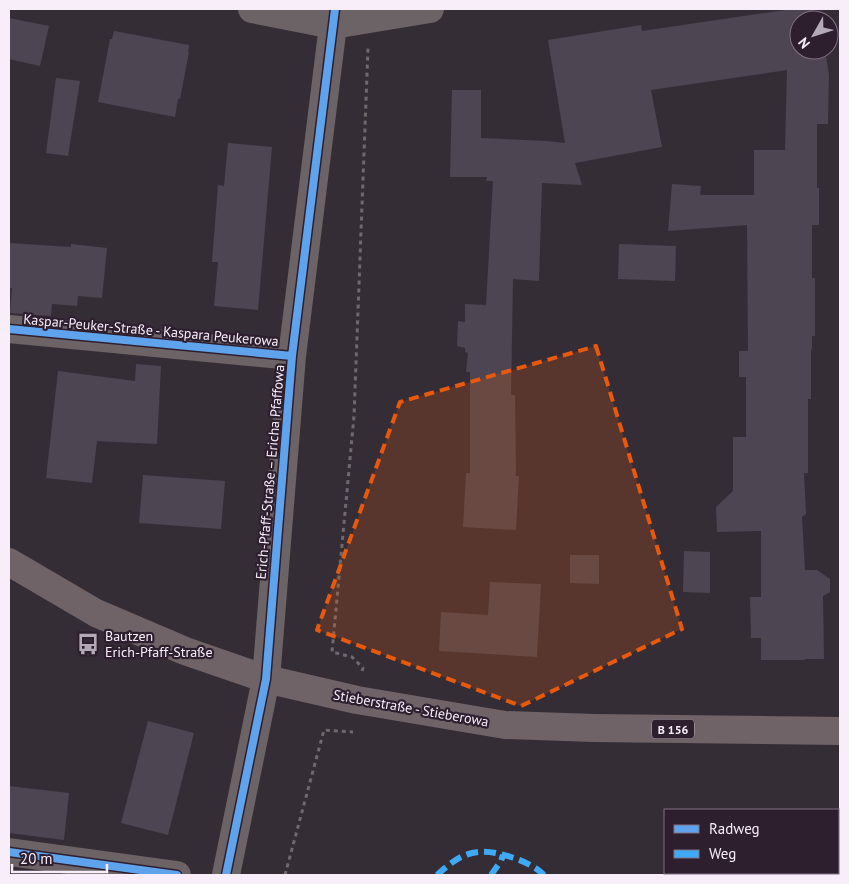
<svg xmlns="http://www.w3.org/2000/svg" width="849" height="884" font-family="'PT Sans',sans-serif">
<rect width="100%" height="100%" fill="#352d36"/>
<path fill="#4d4552" d="M792,9H814L815,19L820,18V20H799V50H825L829,75L828,124H817V188H819V225H812V278H815V336H812V349L811,350V399H808V473H804L806,514L802,517L805,570H817L830,579V592L823,596L824,659H805V660H761V638H751L750,597H761V531L717,532L716,507L733,491V437H746V377H739V351H748L747,225L668,231L672,184L701,186L700,195H754V150H785L787,70L651,90L662,147L575,163L582,185L542,183L539,281L513,279L511,395H515L516,476H519L516,530L463,527L466,473H470V372H466L468,353L465,352V348L457,346L458,321L465,322V304L486,305L493,181H486L487,177H450L452,90H481V138L546,141L565,143L548,40L641,25L642,31Z
M9,18L49,26L40,66L9,59Z
M114,31L189,45L188,52H189L180,99H178L175,117L98,102L110,39H112Z
M56,78L80,81L68,156L46,153Z
M228,143L272,147L258,310L214,306L218,262H212L218,185L224,186Z
M9,243L71,247V244L107,248L102,298L78,296L77,306L52,304L51,316L10,313L12,288H9Z
M619,244L676,246L675,281L618,279Z
M136,364L161,366L157,444L97,441L92,483L46,478L58,371L135,381Z
M143,475L225,481L221,529L139,523Z
M684,551L710,552V593L683,592Z
M570,555H599V584L570,583Z
M490,582L541,584L537,657L439,651L441,612L488,615Z
M148,721L194,733L168,835L121,823Z
M9,786L69,793L64,840L9,833Z"/>
<g fill="none" stroke-linecap="round" stroke-linejoin="round">
<path stroke="#70686c" stroke-width="3" stroke-dasharray="4 4" stroke-linecap="butt" d="M362,671L363,668L352,657L332,652L354,416L368,48
M285,875L324,730L353,732"/>
<path stroke="#6c6366" stroke-width="28" d="M252,9L333,25L430,9
M9,329L292,356
M9,852L177,875
M226,875L266,679L292,356L335,9"/>
<path stroke="#6f6368" stroke-width="28" d="M9,562L96,613L185,651L266,679L357,700L505,725L594,728L840,731"/>
<path stroke="#3fa9f5" stroke-width="6" stroke-dasharray="12 6" stroke-linecap="butt" d="M437,875C462,852 477,846 511,857C523,861 535,866 544,875
M491,875L501,861L503,855"/>
<g stroke="#2e1f2f" stroke-width="11">
<path id="cycleway" d="M9,329L292,356
M9,852L177,875
M226,875L266,679L292,356L335,9"/>
</g>
<use href="#cycleway" stroke="#60a3ed" stroke-width="8"/>
</g>
<path fill="#e8590c" fill-opacity="0.2" stroke="#e8590c" stroke-width="4" stroke-dasharray="10 6" stroke-linejoin="round" d="M596,346L682,629L521,706L317,630L400,402Z"/>
<defs>
<g id="bus-bare" transform="scale(1.725)"><path d="M-5-6H5V4H4V6H2V4H-2V6H-4V4H-5ZM-3.5-4V0h7V-4ZM-3.5 1.2v1.5H-2V1.2ZM2 1.2v1.5H3.5V1.2Z" fill="#b4aab5" stroke="#2e1f2f" stroke-width="2.5" paint-order="stroke"/></g>
</defs>
<g fill-rule="evenodd">
<use href="#bus-bare" x="88" y="644"/>
</g>
<g text-anchor="middle" dominant-baseline="central" stroke-width="4.5" stroke-linejoin="round" paint-order="stroke">
<rect fill="#2e1f2f" stroke="#bbb0bd" stroke-width="1" x="652" y="719.5" width="42" height="19" rx="4"/>
<g font-size="12" font-weight="bold" fill="#f8eefa">
<text x="673" y="729">B 156</text>
</g>
<g font-size="14" fill="#f8eefa" stroke="#2e1f2f">
<text transform="translate(151 330) rotate(5)">Kaspar-Peuker-Straße - Kaspara Peukerowa</text>
<text transform="translate(270 472) rotate(-85)">Erich-Pfaff-Straße – Ericha Pfaffowa</text>
<text transform="translate(411 708) rotate(10)">Stieberstraße - Stieberowa</text>
</g>
<g font-size="14" fill="#f8eefa" stroke="#2e1f2f" text-anchor="start">
<text x="105" y="636">Bautzen<tspan x="105" dy="16">Erich-Pfaff-Straße</tspan></text>
</g>
</g>
<rect width="849" height="884" fill="none" stroke="#f8eefa" stroke-width="20"/>
<rect x="664" y="809" width="175" height="65" fill="#2e1f2f" stroke="#7f7280"/>
<rect x="674" y="825" width="25" height="8" fill="#60a3ed" stroke="#7f7280"/>
<text x="709" y="834" font-size="15" fill="#f8eefa">Radweg</text>
<rect x="674" y="850" width="25" height="8" fill="#3fa9f5" stroke="#7f7280"/>
<text x="709" y="859" font-size="15" fill="#f8eefa">Weg</text>
<g transform="translate(814 35) rotate(231)"><circle r="24" fill="#2e1f2f" stroke="#7f7280"/>
<path d="M0-4L9 19L0 12L-9 19Z" fill="#b4aab5"/>
<text y="-8" font-size="14" font-weight="bold" text-anchor="middle" fill="#f8eefa">N</text>
</g>
<path d="M12 864v8h95v-8" fill="none" stroke="#f8eefa" stroke-width="2.5"/>
<text x="20" y="864" font-size="15" fill="#f8eefa" stroke="#2e1f2f" stroke-width="4" paint-order="stroke">20 m</text>
</svg>
